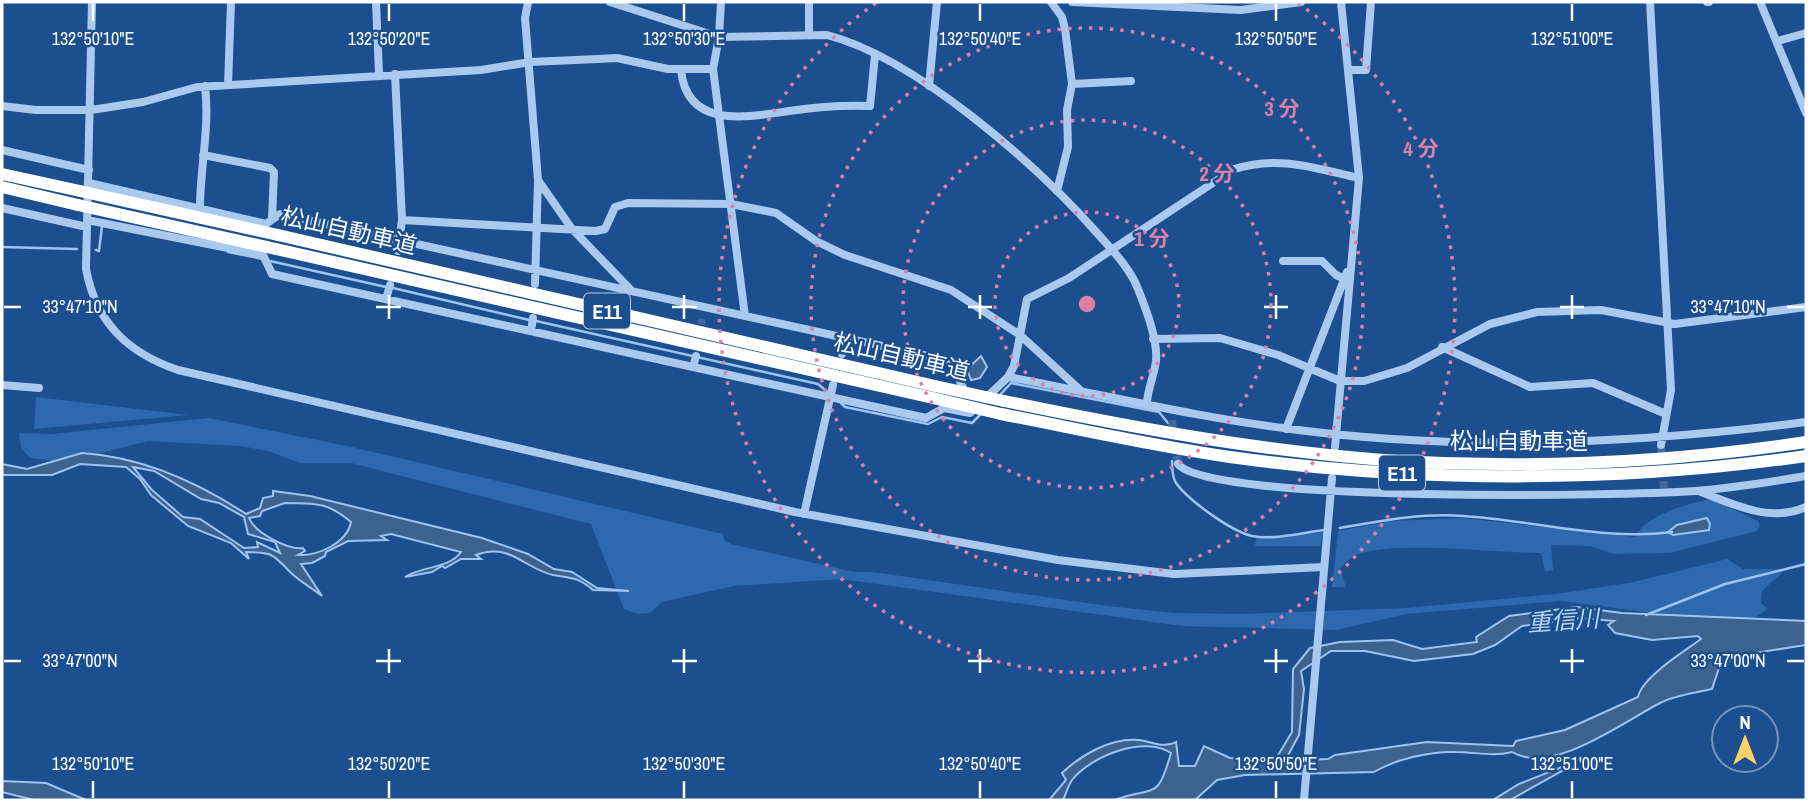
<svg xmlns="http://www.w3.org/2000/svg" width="1808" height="802" font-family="'Archivo Narrow','Noto Sans JP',sans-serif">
<rect width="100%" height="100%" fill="#1b4f8f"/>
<path fill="#2e69ad" d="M36,397L188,415L34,429Z
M209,418L352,447L723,534L724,540L731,544L854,572H873L1108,606L1174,613L1242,614L1406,608L1556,594L1634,582L1727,559L1743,569H1786L1762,591L1761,603L1768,609L1744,625L1561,601L1406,614L1337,630L1182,626L841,579L734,586L662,602L650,613L638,614L624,609L591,524L351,463H300L268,451L240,446L148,441L65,462L30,458L21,448L19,433L52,434Z
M1711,499L1758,521L1760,526L1757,531L1670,553L1614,554L1590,546L1551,545L1553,570L1545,571L1541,553C1496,553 1394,540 1356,555C1349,558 1344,563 1340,569L1346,587H1332L1338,531L1391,521L1463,518L1635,537C1647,514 1687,504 1711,499Z
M1324,532L1320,546H1255L1256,538Z"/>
<path fill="#3c6290" stroke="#9cc4f0" stroke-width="2" fill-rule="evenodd" d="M981,356L987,367L980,378L971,380L967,369Z
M82,453C142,457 196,481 246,514L260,508L263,498L273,496V491L310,496L482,538L528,554L554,569L572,572L597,588L629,591L593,590C578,577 571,578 553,575C525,569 510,542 476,555L481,559H461L445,568L442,566L432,572L405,577C421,566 449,569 461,552L391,534L381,536L387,540L348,541L326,552L325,556L312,563L301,564L322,596C312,588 299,581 290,572C273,554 272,552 246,552L249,559L231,543L188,526L151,495L140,479L126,467L80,464L52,475H2V464L27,469ZM133,467L154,471L201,499L219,503L244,517L248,534L275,542L280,553L257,542L258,547L244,548L200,519L183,517L151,489ZM285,503C316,504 326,501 351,522C347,543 318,556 298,555L305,551L303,548C288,550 255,533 249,518L260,516L262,511Z
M1707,518L1710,524L1709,530L1673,535L1668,532L1677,525Z
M1576,607L1622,613L1806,621V645L1742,655L1720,665L1712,689C1695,693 1675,695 1660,703C1623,722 1552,776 1512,752C1493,757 1475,752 1456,752C1431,751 1396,759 1374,772L1245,775L1217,780L1195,800H1114C1156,785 1157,802 1171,753C1144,735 1091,756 1072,780C1068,786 1066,794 1063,800H1049L1066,780L1062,773C1081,755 1110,738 1138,740C1151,741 1164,749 1176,742L1179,766H1195L1204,746L1230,758L1263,761L1277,757L1292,732L1293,669L1310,648L1340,642L1393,640L1422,649L1477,642L1476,637L1509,616ZM1580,618L1614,621L1608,625L1615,633L1652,640L1698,636L1701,639C1685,651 1642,677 1638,697L1565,730L1516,741L1513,746L1427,742L1335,755L1328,759L1285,761L1299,735L1304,689L1301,671L1331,651H1365L1414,661L1473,654L1495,645L1522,626Z
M1587,757L1510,800H1493L1519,784Z
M2,781L46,783L86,800H34L2,792Z"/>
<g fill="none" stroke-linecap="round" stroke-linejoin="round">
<path stroke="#9cc4f0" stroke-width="2.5" d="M2,247L77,249
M96,250L99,251L102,226
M228,252L263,259
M270,261L386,287
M393,288L529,320
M536,321L818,384L830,394
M999,396L1011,383L1159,412L1168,423
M841,403L845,407L928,424L942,417L972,423L982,413
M1172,461C1172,468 1172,477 1176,483C1189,501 1231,531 1252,536C1275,540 1301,533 1324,530
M1340,528C1380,521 1421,513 1463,516C1532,520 1603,541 1672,532
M1646,615L1725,584L1806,564"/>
<path stroke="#3d69a0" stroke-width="8" stroke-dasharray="8 4" stroke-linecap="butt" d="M699,336L702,319
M1172,420L1178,464
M1661,445L1664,488"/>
<path stroke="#a9c9ee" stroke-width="8" d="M92,2L86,269C96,323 128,353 178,370L795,512L1058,560L1174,574L1324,567
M376,2L379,74
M528,2L525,18L538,180L572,229L632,291
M610,2L719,37L827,35C916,58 1037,165 1098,234C1112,250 1130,268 1138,289C1146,309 1158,340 1156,361C1154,376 1148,388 1147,402
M721,2L719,37L713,69L745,316
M809,2V35
M1051,2L1062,17L1065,29L1072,84L1067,110L1068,147L1057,191
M1072,2L1241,10L1301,2
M1650,2L1671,390L1661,445
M1707,2H1709
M1760,2L1806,113
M1778,41L1806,33
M681,70C687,130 748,117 789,111C816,107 843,105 870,106L875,55
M1349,70H1366L1371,2
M395,74L402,220L398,251
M1072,84L1131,81
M228,85L231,2
M929,86L937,2
M2,106L36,110H91L143,102L197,87L481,70L530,62L598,59L617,58L668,69H713
M2,150L89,170
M203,155L270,168L274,172L272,219
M89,183L266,224L280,214L946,360L953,366L966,394
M2,208L87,227
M200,209C200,167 210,128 205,86
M87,220L263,255L272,274L693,367L696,356
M402,220L596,231L605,229L615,207L628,203L731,204L776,213L816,241L845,255L951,290L1020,335L1079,389
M1283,261H1322L1336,275L1345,279
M535,284L538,180
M386,299L390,285
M531,331L533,318
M1153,339L1220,338L1278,355L1340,381H1364L1407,368L1490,324L1537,312L1601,310L1675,324L1806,307
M1442,347L1530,387L1593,383L1666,414
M842,354L845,339
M693,367L926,418L944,408L970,413L976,408
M1008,377L1014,366L1027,299L1069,278L1234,169C1280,155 1314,168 1359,178
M2,385L39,388
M985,399L1008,377C1101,394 1190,416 1283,428C1455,452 1635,444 1806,422
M1286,429L1347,272
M1335,447L1359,178L1341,2
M1178,464C1209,503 1627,496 1695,491C1732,488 1770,482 1806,476
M1701,492C1736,505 1770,523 1806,507
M804,514L833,385
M1304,800L1332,478"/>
<path stroke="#fff" stroke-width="12" d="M2,174L80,191
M2,187L78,205
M278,235L935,386
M276,249L933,398
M1004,401C1134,428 1264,452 1398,461C1533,469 1672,462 1806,442
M1001,414C1078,429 1154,446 1230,457C1417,483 1619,483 1806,456"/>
<path stroke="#fff" stroke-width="12" d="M80,191L278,235
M78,205L276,249
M935,386L1004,401
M933,398L1001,414"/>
</g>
<path fill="none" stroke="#fff" stroke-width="2.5" d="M93,4V21M389,4V21M684,4V21M980,4V21M1276,4V21M1572,4V21M389,295V319M684,295V319M980,295V319M1276,295V319M1572,295V319M4,307H21M376,307H401M672,307H697M968,307H992M1264,307H1288M1560,307H1584M1787,307H1804M389,649V673M684,649V673M980,649V673M1276,649V673M1572,649V673M4,661H21M376,661H401M672,661H697M968,661H992M1264,661H1288M1560,661H1584M1787,661H1804M93,781V798M389,781V798M684,781V798M980,781V798M1276,781V798M1572,781V798"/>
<g fill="none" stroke="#dd80a5" stroke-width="3.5" stroke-dasharray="3.5 7">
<circle cx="1087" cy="304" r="92"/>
<circle cx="1087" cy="304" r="184"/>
<circle cx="1087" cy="304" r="276"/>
<path d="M1298 3A368 368 0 1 1 876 3"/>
</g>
<g text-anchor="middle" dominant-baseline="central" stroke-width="5" stroke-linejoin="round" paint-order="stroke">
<g fill="#1b4f8f" stroke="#bbcadd" stroke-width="2">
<rect x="584" y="293.5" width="46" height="35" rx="5"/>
<rect x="1379" y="455.5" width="46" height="35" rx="5"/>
</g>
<g font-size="21" font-weight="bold" fill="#fff">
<text x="607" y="311">E11</text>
<text x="1402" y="473">E11</text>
</g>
<g font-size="23" fill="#fff" stroke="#1b4f8f">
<text transform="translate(349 230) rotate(13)">松山自動車道</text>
<text transform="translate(902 356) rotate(13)">松山自動車道</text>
<text x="1519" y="440">松山自動車道</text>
</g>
<g font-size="24" font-style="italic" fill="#b5d3f5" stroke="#1b4f8f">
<text transform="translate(1563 620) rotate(-4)">重信川</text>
</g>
</g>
<g font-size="18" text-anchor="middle" fill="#fff" stroke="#1b4f8f" stroke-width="5" stroke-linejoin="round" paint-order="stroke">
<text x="93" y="45">132°50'10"E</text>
<text x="389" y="45">132°50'20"E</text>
<text x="684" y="45">132°50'30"E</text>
<text x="980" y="45">132°50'40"E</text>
<text x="1276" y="45">132°50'50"E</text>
<text x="1572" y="45">132°51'00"E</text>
<text x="80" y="313">33°47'10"N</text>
<text x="1728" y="313">33°47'10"N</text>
<text x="80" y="667">33°47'00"N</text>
<text x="1728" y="667">33°47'00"N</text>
<text x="93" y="770">132°50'10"E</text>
<text x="389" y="770">132°50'20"E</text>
<text x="684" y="770">132°50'30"E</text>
<text x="980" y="770">132°50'40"E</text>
<text x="1276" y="770">132°50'50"E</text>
<text x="1572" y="770">132°51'00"E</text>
</g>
<circle cx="1087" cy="304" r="10" fill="#dd80a5" stroke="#1b4f8f" stroke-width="3.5"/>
<g font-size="21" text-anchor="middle" font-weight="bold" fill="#dd80a5" stroke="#1b4f8f" stroke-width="5" stroke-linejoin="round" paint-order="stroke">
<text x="1282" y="116">3 分</text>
<text x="1421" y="156">4 分</text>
<text x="1217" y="181">2 分</text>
<text x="1152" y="246">1 分</text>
</g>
<rect width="1808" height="802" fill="none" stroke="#ffffff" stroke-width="7"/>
<g transform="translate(1745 739)"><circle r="33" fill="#1b4f8f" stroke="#7695bc" stroke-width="2"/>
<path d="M0-5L12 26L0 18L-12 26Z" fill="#ffd166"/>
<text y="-10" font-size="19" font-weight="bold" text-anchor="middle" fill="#ffffff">N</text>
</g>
</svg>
